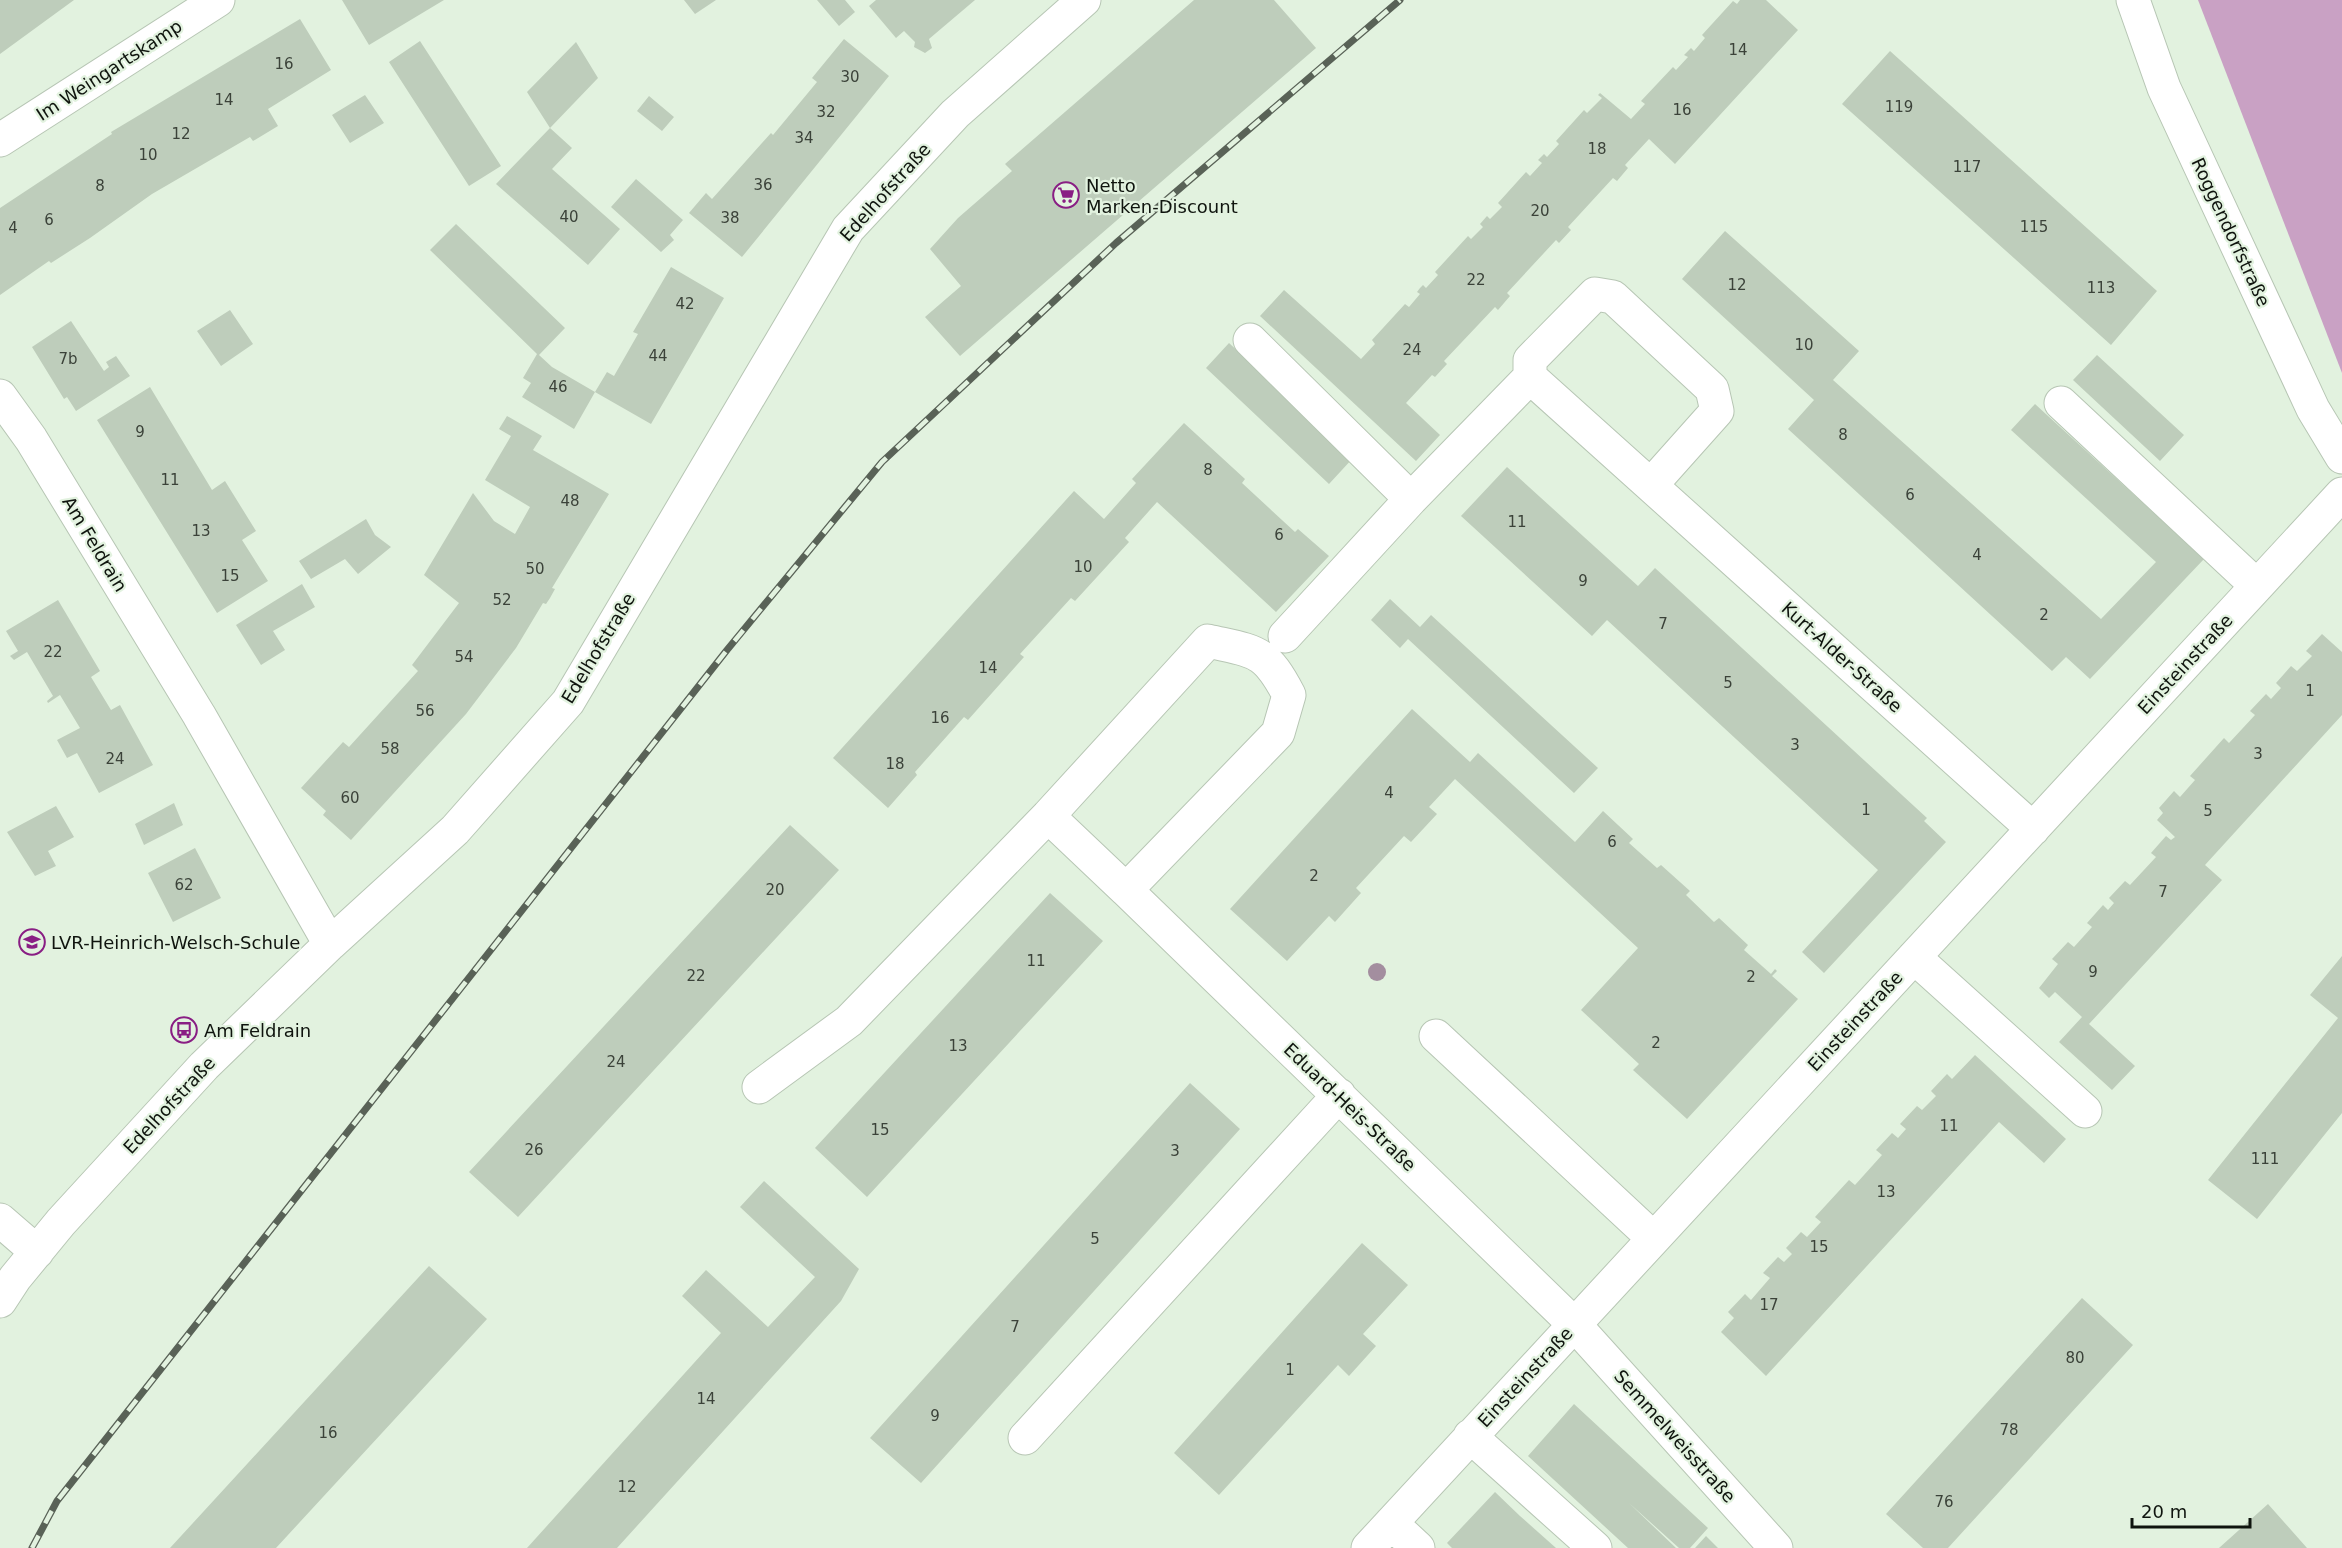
<svg xmlns="http://www.w3.org/2000/svg" width="2342" height="1548" font-family="'DejaVu Sans',sans-serif">
<rect width="100%" height="100%" fill="#e2f2df"/>
<path fill="#c9a1c4" d="M2198,0H2342V373Z"/>
<path fill="#becdbb" d="M0,0H74L0,54Z
M342,0H444L369,45Z
M684,0H716L695,14Z
M817,0H845L855,12L839,26Z
M876,0H975L929,39L932,48L925,53L914,47L915,42L904,31L896,38L869,6Z
M1194,0H1274L1316,48L960,356L925,317L961,286L930,249L958,218L1012,171L1005,164Z
M1740,0H1766L1798,30L1675,164L1649,139L1625,165L1628,168L1617,181L1613,178L1568,227L1571,230L1559,243L1556,240L1507,293L1510,296L1498,310L1495,307L1444,361L1447,364L1435,377L1432,375L1406,403L1440,435L1416,461L1260,316L1284,290L1361,359L1375,344L1372,340L1405,304L1409,307L1420,294L1417,292L1420,288L1423,285L1426,288L1438,275L1435,272L1468,236L1471,239L1483,227L1480,224L1487,216L1490,219L1502,207L1498,203L1526,172L1530,176L1542,163L1538,160L1544,154L1547,157L1559,144L1556,141L1584,110L1587,113L1602,98L1598,95L1600,93L1631,119L1645,104L1641,101L1673,67L1676,70L1688,57L1684,55L1691,48L1694,51L1705,38L1702,35L1733,1L1737,4Z
M300,19L331,70L268,109L278,126L253,141L250,137L152,194L90,238L51,263L49,261L0,295V208L112,134L111,132Z
M844,39L889,76L742,257L689,213L706,193L712,199L771,133L773,135L817,82L812,78Z
M420,41L501,166L469,186L389,62Z
M576,42L598,78L550,128L527,92Z
M1890,51L2157,291L2111,345L1842,104Z
M365,95L384,123L350,143L332,115Z
M649,96L674,117L662,131L637,111Z
M550,128L572,148L552,169L620,229L588,265L496,184Z
M636,179L683,220L670,235L674,240L661,252L611,207Z
M456,224L565,328L539,355L552,367L595,392L574,429L522,397L531,383L523,378L537,354L430,250Z
M1725,231L1859,351L1833,380L2101,619L2156,562L2011,430L2035,404L2204,559L2090,679L2066,657L2052,671L1788,429L1814,400L1682,279Z
M671,267L724,298L651,424L595,392L607,372L614,376L638,334L633,332Z
M230,310L253,344L221,366L197,331Z
M71,321L104,371L109,367L106,362L116,356L130,376L76,411L67,397L64,399L32,347Z
M1229,343L1353,458L1329,484L1206,368Z
M2097,355L2184,435L2160,461L2073,380Z
M150,387L212,490L225,481L256,531L242,540L268,581L217,613L97,420Z
M507,416L542,436L533,450L609,494L552,588L555,589L550,598L546,604L543,603L516,648L466,714L351,840L323,815L326,811L301,788L343,742L349,747L418,671L412,665L459,603L424,575L473,493L494,521L515,534L530,507L485,480L511,436L499,429Z
M1184,423L1245,479L1242,483L1295,532L1298,529L1329,556L1276,612L1157,502L1125,538L1129,542L1075,601L1071,598L1020,654L1024,657L968,720L964,717L915,772L917,775L888,808L833,758L1074,491L1104,519L1136,483L1132,479Z
M1507,467L1638,586L1655,568L1927,818L1924,821L1946,842L1824,973L1802,952L1878,870L1607,620L1592,636L1461,516Z
M366,519L375,535L391,547L358,574L345,559L311,579L299,561Z
M302,584L315,607L273,631L285,650L261,665L236,625Z
M1390,599L1420,627L1431,615L1598,768L1574,793L1408,639L1400,648L1371,620Z
M58,600L100,671L91,677L111,710L120,705L153,765L99,793L77,753L67,758L57,740L80,728L60,695L48,703L47,701L53,696L27,652L14,660L10,656L18,651L6,631Z
M2322,634L2342,652V715L2205,865L2222,880L2089,1024L2135,1066L2112,1090L2059,1042L2082,1017L2055,992L2049,998L2039,988L2058,964L2052,959L2068,942L2074,947L2092,927L2087,923L2103,905L2108,910L2114,903L2109,898L2125,881L2130,885L2156,857L2151,853L2166,836L2171,840L2175,837L2157,820L2163,813L2159,808L2174,791L2180,797L2195,780L2190,776L2224,738L2229,743L2255,715L2250,711L2266,694L2271,699L2281,688L2276,683L2291,666L2297,671L2312,656L2306,651Z
M1412,709L1470,762L1478,753L1575,842L1603,811L1633,839L1629,843L1657,868L1661,865L1690,891L1686,895L1714,922L1719,918L1748,945L1744,950L1771,974L1775,969L1777,971L1772,976L1798,999L1687,1119L1633,1070L1639,1064L1581,1010L1638,948L1455,779L1429,807L1437,814L1411,842L1404,836L1356,888L1361,893L1335,922L1329,916L1287,961L1230,909Z
M174,803L183,825L144,845L135,824Z
M56,806L74,837L48,851L56,866L35,876L7,832Z
M790,825L839,870L518,1217L469,1172Z
M195,848L221,898L173,922L148,873Z
M1050,893L1103,941L867,1197L815,1148Z
M2342,956V1113L2257,1219L2208,1180L2338,1018L2310,995Z
M1975,1055L2066,1139L2044,1163L1999,1122L1766,1376L1721,1332L1734,1318L1728,1312L1745,1294L1751,1300L1770,1278L1763,1273L1778,1257L1784,1262L1792,1254L1786,1248L1801,1232L1807,1237L1821,1222L1815,1217L1849,1180L1855,1185L1882,1155L1876,1150L1892,1133L1898,1138L1906,1129L1900,1124L1917,1106L1922,1110L1936,1096L1931,1091L1947,1074L1952,1079Z
M1190,1083L1240,1129L921,1483L870,1438Z
M764,1181L859,1269L841,1301L617,1548H527L721,1333L682,1296L706,1270L768,1327L815,1277L740,1207Z
M1362,1243L1408,1285L1363,1334L1376,1346L1349,1376L1338,1365L1219,1495L1174,1453Z
M429,1266L487,1319L276,1548H170Z
M2082,1298L2133,1345L1948,1548H1923L1886,1514Z
M1574,1404L1708,1528L1690,1548H1679L1629,1503L1676,1548H1628L1528,1456Z
M1495,1492L1520,1516L1556,1548H1452L1447,1543Z
M2268,1504L2307,1548H2219Z
M1706,1536L1718,1548H1695Z"/>
<g fill="none" stroke-linecap="round" stroke-linejoin="round">
<g stroke="#b7c6b4" stroke-width="35">
<path id="minor" d="M2133,0L2164,88L2313,409L2342,457
M0,140L218,0
M1250,340L1411,499
M0,396L31,439L199,715L330,944
M2061,403L2257,586
M1651,485L1717,411L1712,389L1613,297L1595,294L1530,360V377L2033,829
M1285,636L1411,499L1530,377
M1126,890L1574,1324L1776,1548
M1914,957L2085,1111
M1436,1036L1653,1238
M759,1087L849,1021L1048,816L1208,641C1256,652 1265,649 1289,695L1278,733L1126,890L1048,816
M0,1220L37,1252
M0,1301L15,1278L61,1222L204,1066L330,944L455,830L568,702L848,229L955,114L1084,0
M1470,1436L1595,1548
M1025,1438L1339,1095
M1391,1523L1418,1548
M1368,1548L2342,494"/>
</g>
<use href="#minor" stroke="#fff" stroke-width="33"/>
<g stroke="#596257" stroke-width="7">
<path id="rail" d="M32,1548L57,1501L727,650L882,462L1116,243L1400,0"/>
</g>
<use href="#rail" stroke="#e2f2df" stroke-width="4.5" stroke-dasharray="14" stroke-linecap="butt"/>
</g>
<circle fill="#a38e9f" cx="1377" cy="972" r="9"/>
<defs>
<g id="supermarket-ring" transform="scale(1.35)"><circle r="9.5" fill="#e2f2df" stroke="#891e84" stroke-width="1.5"/><path d="M-6-5.5h2.5l.6 2H6L4.5 2H-2.5L-4.4-4H-6ZM-1.5 3.2a1.3 1.3 0 1 0 .1 0ZM3 3.2a1.3 1.3 0 1 0 .1 0Z" fill="#891e84"/></g>
<g id="school-ring" transform="scale(1.35)"><circle r="9.5" fill="#e2f2df" stroke="#891e84" stroke-width="1.5"/><path d="M0-5L7-2L0 1L-7-2ZM-4 1L0 2.5L4 1V4Q0 6-4 4Z" fill="#891e84"/></g>
<g id="bus-ring" transform="scale(1.35)"><circle r="9.5" fill="#e2f2df" stroke="#891e84" stroke-width="1.5"/><path d="M-5-6H5V4H4V6H2V4H-2V6H-4V4H-5ZM-3.5-4V0h7V-4ZM-3.5 1.2v1.5H-2V1.2ZM2 1.2v1.5H3.5V1.2Z" fill="#891e84"/></g>
</defs>
<g fill-rule="evenodd">
<use href="#supermarket-ring" x="1066" y="195"/>
<use href="#school-ring" x="32" y="942"/>
<use href="#bus-ring" x="184" y="1030"/>
</g>
<g text-anchor="middle" dominant-baseline="central" stroke-width="4.5" stroke-linejoin="round" paint-order="stroke">
<g font-size="15" fill="#3b4239">
<text x="1738" y="50">14</text>
<text x="284" y="64">16</text>
<text x="850" y="77">30</text>
<text x="224" y="100">14</text>
<text x="1899" y="107">119</text>
<text x="1682" y="110">16</text>
<text x="826" y="112">32</text>
<text x="181" y="134">12</text>
<text x="804" y="138">34</text>
<text x="1597" y="149">18</text>
<text x="148" y="155">10</text>
<text x="1967" y="167">117</text>
<text x="763" y="185">36</text>
<text x="100" y="186">8</text>
<text x="1540" y="211">20</text>
<text x="569" y="217">40</text>
<text x="730" y="218">38</text>
<text x="49" y="220">6</text>
<text x="2034" y="227">115</text>
<text x="13" y="228">4</text>
<text x="1476" y="280">22</text>
<text x="1737" y="285">12</text>
<text x="2101" y="288">113</text>
<text x="685" y="304">42</text>
<text x="1804" y="345">10</text>
<text x="1412" y="350">24</text>
<text x="658" y="356">44</text>
<text x="68" y="359">7b</text>
<text x="558" y="387">46</text>
<text x="140" y="432">9</text>
<text x="1843" y="435">8</text>
<text x="1208" y="470">8</text>
<text x="170" y="480">11</text>
<text x="1910" y="495">6</text>
<text x="570" y="501">48</text>
<text x="1517" y="522">11</text>
<text x="201" y="531">13</text>
<text x="1279" y="535">6</text>
<text x="1977" y="555">4</text>
<text x="1083" y="567">10</text>
<text x="535" y="569">50</text>
<text x="230" y="576">15</text>
<text x="1583" y="581">9</text>
<text x="502" y="600">52</text>
<text x="2044" y="615">2</text>
<text x="1663" y="624">7</text>
<text x="53" y="652">22</text>
<text x="464" y="657">54</text>
<text x="988" y="668">14</text>
<text x="1728" y="683">5</text>
<text x="2310" y="691">1</text>
<text x="425" y="711">56</text>
<text x="940" y="718">16</text>
<text x="1795" y="745">3</text>
<text x="390" y="749">58</text>
<text x="2258" y="754">3</text>
<text x="115" y="759">24</text>
<text x="895" y="764">18</text>
<text x="1389" y="793">4</text>
<text x="350" y="798">60</text>
<text x="1866" y="810">1</text>
<text x="2208" y="811">5</text>
<text x="1612" y="842">6</text>
<text x="1314" y="876">2</text>
<text x="184" y="885">62</text>
<text x="775" y="890">20</text>
<text x="2163" y="892">7</text>
<text x="1036" y="961">11</text>
<text x="2093" y="972">9</text>
<text x="696" y="976">22</text>
<text x="1751" y="977">2</text>
<text x="1656" y="1043">2</text>
<text x="958" y="1046">13</text>
<text x="616" y="1062">24</text>
<text x="1949" y="1126">11</text>
<text x="880" y="1130">15</text>
<text x="534" y="1150">26</text>
<text x="1175" y="1151">3</text>
<text x="2265" y="1159">111</text>
<text x="1886" y="1192">13</text>
<text x="1095" y="1239">5</text>
<text x="1819" y="1247">15</text>
<text x="1769" y="1305">17</text>
<text x="1015" y="1327">7</text>
<text x="2075" y="1358">80</text>
<text x="1290" y="1370">1</text>
<text x="706" y="1399">14</text>
<text x="935" y="1416">9</text>
<text x="2009" y="1430">78</text>
<text x="328" y="1433">16</text>
<text x="627" y="1487">12</text>
<text x="1944" y="1502">76</text>
</g>
<g font-size="18" fill="#0f140e" stroke="#e2f2df">
<text transform="translate(109 70) rotate(-33)">Im Weingartskamp</text>
<text transform="translate(885 192) rotate(-48)">Edelhofstraße</text>
<text transform="translate(2231 232) rotate(65)">Roggendorfstraße</text>
<text transform="translate(95 544) rotate(59)">Am Feldrain</text>
<text transform="translate(598 648) rotate(-59)">Edelhofstraße</text>
<text transform="translate(1842 657) rotate(42)">Kurt-Alder-Straße</text>
<text transform="translate(2185 664) rotate(-47)">Einsteinstraße</text>
<text transform="translate(1855 1021) rotate(-47)">Einsteinstraße</text>
<text transform="translate(169 1105) rotate(-47)">Edelhofstraße</text>
<text transform="translate(1350 1107) rotate(44)">Eduard-Heis-Straße</text>
<text transform="translate(1525 1377) rotate(-47)">Einsteinstraße</text>
<text transform="translate(1675 1436) rotate(48)">Semmelweisstraße</text>
</g>
<g font-size="18" fill="#0f140e" stroke="#e2f2df" text-anchor="start">
<text x="1086" y="185">Netto<tspan x="1086" dy="21">Marken-Discount</tspan></text>
<text x="51" y="942">LVR-Heinrich-Welsch-Schule</text>
<text x="204" y="1030">Am Feldrain</text>
</g>
</g>
<path d="M2132 1518v9h118v-9" fill="none" stroke="#0f140e" stroke-width="3"/>
<text x="2141" y="1518" font-size="18" fill="#0f140e" stroke="#e2f2df" stroke-width="4.5" paint-order="stroke">20 m</text>
</svg>
